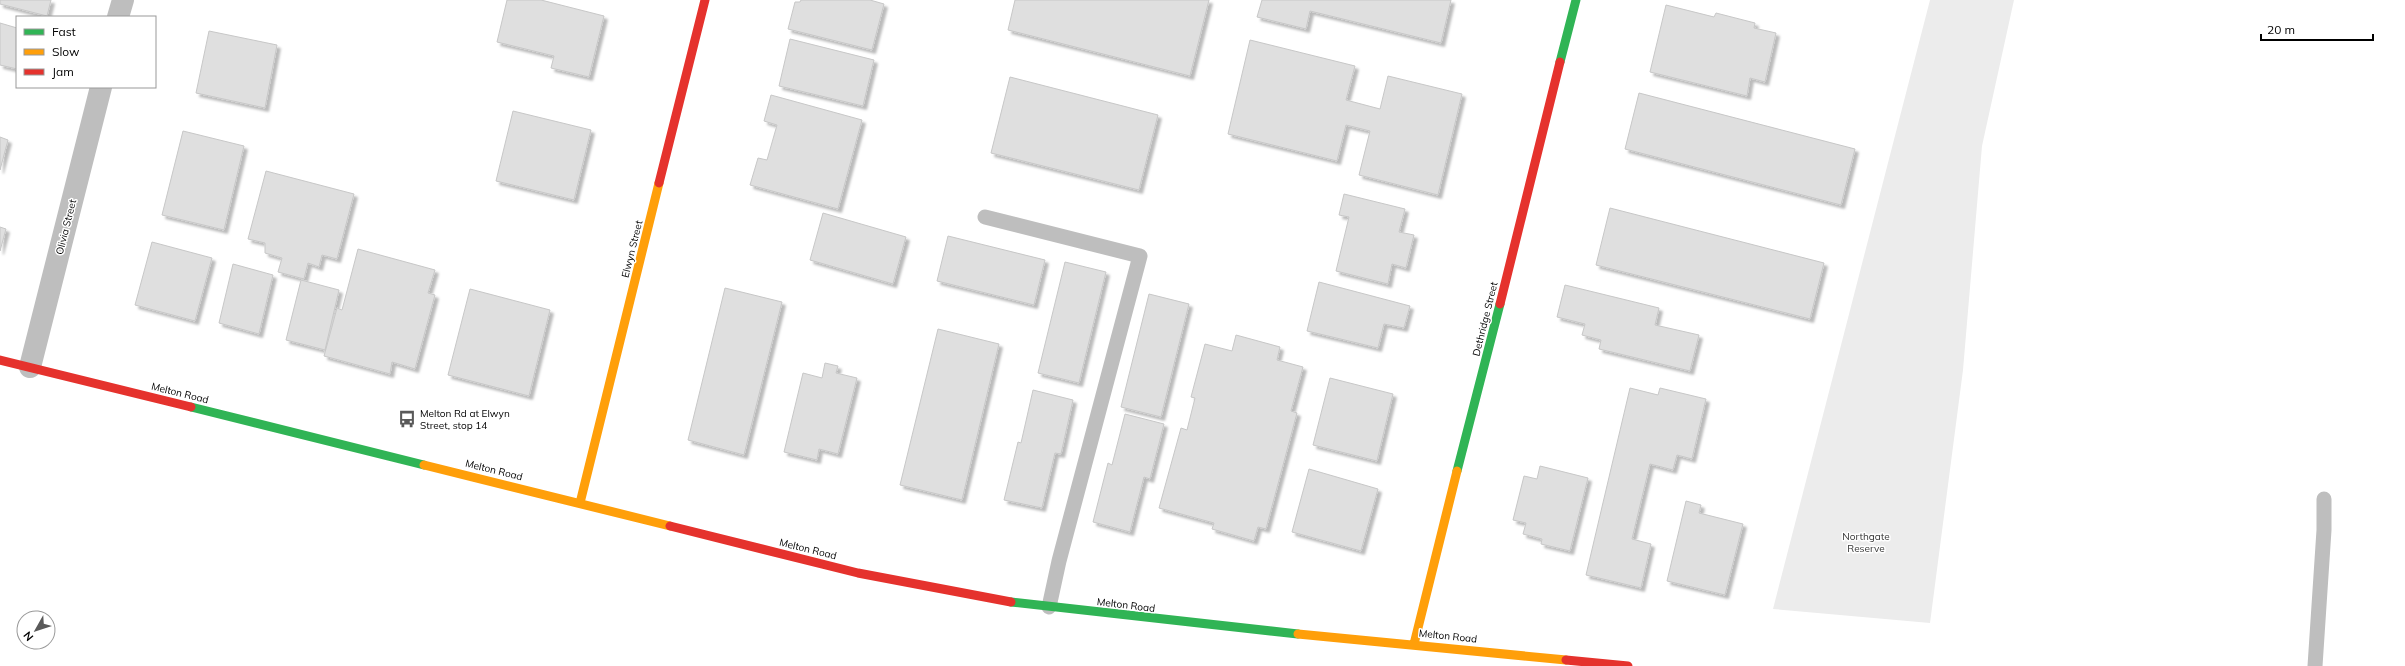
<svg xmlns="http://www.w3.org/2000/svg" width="2405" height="666" font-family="Mulish,sans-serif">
<defs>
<filter id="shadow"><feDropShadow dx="3.5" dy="3.5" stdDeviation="1" flood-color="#0004"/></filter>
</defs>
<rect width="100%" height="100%" fill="#fff"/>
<path fill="#ececec" d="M1930,0H2014L1982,146L1963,370L1930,623L1773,609Z"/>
<path fill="#dfdfdf" stroke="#c7c7c7" filter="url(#shadow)" d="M0,0H51L47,16L0,4Z
M507,0H541L604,16L589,77L551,68L554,56L497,42Z
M801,0H870L884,4L872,50L788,29L795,2H800Z
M1015,0H1209L1190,76L1008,30Z
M1262,0H1451L1441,43L1310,11L1306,29L1257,17Z
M1666,5L1714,17L1716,13L1755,23L1754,28L1776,33L1765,82L1750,78L1747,96L1650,72Z
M0,23L17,28V69L0,65Z
M209,31L277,45L265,108L196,93Z
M790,39L874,60L863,106L779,86Z
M1250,40L1355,66L1346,100L1380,109L1388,76L1462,94L1438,195L1359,175L1370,131L1346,125L1337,161L1228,134Z
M1010,77L1158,115L1139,190L991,153Z
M1639,93L1855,149L1841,205L1625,149Z
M771,95L862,120L838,209L750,185L758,158L767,160L777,125L764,121Z
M513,111L591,130L574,200L496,181Z
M183,131L244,146L224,230L162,215Z
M0,137L8,140L0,170Z
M266,171L354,194L337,259L322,255L319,267L308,263L304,279L278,272L282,258L265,253V243L248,239Z
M1344,194L1405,209L1399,232L1414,235L1406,268L1392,264L1388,284L1336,271L1349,217L1339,215Z
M1610,208L1824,263L1810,319L1596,265Z
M823,213L906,237L893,284L810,260Z
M0,227L6,229L0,251Z
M948,236L1045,260L1034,305L937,281Z
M152,242L212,258L195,321L135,305Z
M358,249L435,270L428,293L435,295L415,369L392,362L390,374L324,356L337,308L342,310Z
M1065,262L1106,272L1079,383L1038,373Z
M233,264L273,275L259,334L219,323Z
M301,280L339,290L325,350L286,340Z
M1319,282L1410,306L1404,328L1384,324L1378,348L1307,331Z
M1565,285L1659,308L1655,325L1699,335L1690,371L1599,349L1601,340L1582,335L1585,324L1557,317Z
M725,288L782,302L744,455L688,440Z
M470,289L550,310L529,396L448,375Z
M1149,294L1189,304L1161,417L1121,407Z
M938,329L999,344L962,500L900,485Z
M1236,335L1280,347L1277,360L1303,367L1291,411L1297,413L1266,529L1258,527L1254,541L1212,529L1214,523L1159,508L1181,428L1187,430L1195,398L1191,397L1205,344L1232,351Z
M825,363L838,366L836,373L857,378L838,454L819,449L817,460L784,452L803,373L822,378Z
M1330,378L1393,394L1377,461L1313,445Z
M1630,388L1658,395L1660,388L1706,399L1692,459L1677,455L1673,470L1650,464L1632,539L1651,544L1641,588L1586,575Z
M1033,390L1073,400L1061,454L1055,453L1042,508L1004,500L1018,442L1021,443Z
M1125,414L1164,424L1150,479L1144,477L1130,532L1093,522L1108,463L1112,465Z
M1540,466L1588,478L1570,551L1541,544L1542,539L1523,534L1526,523L1513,520L1524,476L1537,479Z
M1309,469L1378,489L1361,551L1292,532Z
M1686,501L1701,505L1699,513L1743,524L1725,595L1667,581Z"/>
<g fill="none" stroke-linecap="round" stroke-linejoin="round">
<path stroke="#bebebe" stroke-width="15" d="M985,217L1140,256L1059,561L1049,607
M2315,666L2324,530V499"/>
<path stroke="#bebebe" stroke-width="22" d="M118,17L123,0
M30,367L101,87"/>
<path stroke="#30b455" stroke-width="9" d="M1560,62L1576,0
M191,407L424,465
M1457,471L1500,304
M1011,602L1298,634"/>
<path stroke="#ff9f0a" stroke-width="9" d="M424,465L670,526
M580,503L659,183
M1298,634L1566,660
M1414,644L1457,471"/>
<path stroke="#e5322d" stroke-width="9" d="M659,183L705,0
M1500,304L1560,62
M0,360L191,407
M670,526L858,573L1011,602
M1566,660L1628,666"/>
</g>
<defs>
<g id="bus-bare" transform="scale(1.38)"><path d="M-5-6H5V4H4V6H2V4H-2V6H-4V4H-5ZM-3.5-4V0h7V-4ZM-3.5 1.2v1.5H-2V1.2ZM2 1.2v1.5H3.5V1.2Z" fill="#595959" stroke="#fff" stroke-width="2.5" paint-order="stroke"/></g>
</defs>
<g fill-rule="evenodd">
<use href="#bus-bare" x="407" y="419"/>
</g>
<g text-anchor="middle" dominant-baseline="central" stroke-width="3" stroke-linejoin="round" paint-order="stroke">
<g font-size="10" fill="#000" stroke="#fff">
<text transform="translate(66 227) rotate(-76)">Olivia Street</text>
<text transform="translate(632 249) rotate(-76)">Elwyn Street</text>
<text transform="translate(1485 319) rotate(-76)">Dethridge Street</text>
<text transform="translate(180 393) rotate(14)">Melton Road</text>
<text transform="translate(494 470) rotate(14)">Melton Road</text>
<text transform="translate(808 549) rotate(14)">Melton Road</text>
<text transform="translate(1126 605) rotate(7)">Melton Road</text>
<text transform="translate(1448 636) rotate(6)">Melton Road</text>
</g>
<g font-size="10" fill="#000" stroke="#fff" text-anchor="start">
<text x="420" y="413">Melton Rd at Elwyn<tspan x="420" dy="12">Street, stop 14</tspan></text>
</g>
<g font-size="10" fill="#333" stroke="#fff">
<text x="1866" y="536">Northgate<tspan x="1866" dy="12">Reserve</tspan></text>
</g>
</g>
<rect x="16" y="16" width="140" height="72" fill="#ffffff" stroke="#999999"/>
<rect x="24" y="29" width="20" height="6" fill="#30b455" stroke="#999999"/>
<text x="52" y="36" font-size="12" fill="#000000">Fast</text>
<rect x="24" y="49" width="20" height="6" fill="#ff9f0a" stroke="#999999"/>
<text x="52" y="56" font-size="12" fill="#000000">Slow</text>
<rect x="24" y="69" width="20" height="6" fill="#e5322d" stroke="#999999"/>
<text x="52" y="76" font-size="12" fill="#000000">Jam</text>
<g transform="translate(36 630) rotate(231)"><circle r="19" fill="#ffffff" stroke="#999999"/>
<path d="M0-3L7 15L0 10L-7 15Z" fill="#595959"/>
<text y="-6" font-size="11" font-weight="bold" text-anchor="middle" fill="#000000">N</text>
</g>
<path d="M2261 34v6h112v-6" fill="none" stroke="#000000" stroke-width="2"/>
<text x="2267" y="34" font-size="12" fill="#000000" stroke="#ffffff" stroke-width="3" paint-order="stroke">20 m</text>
</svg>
